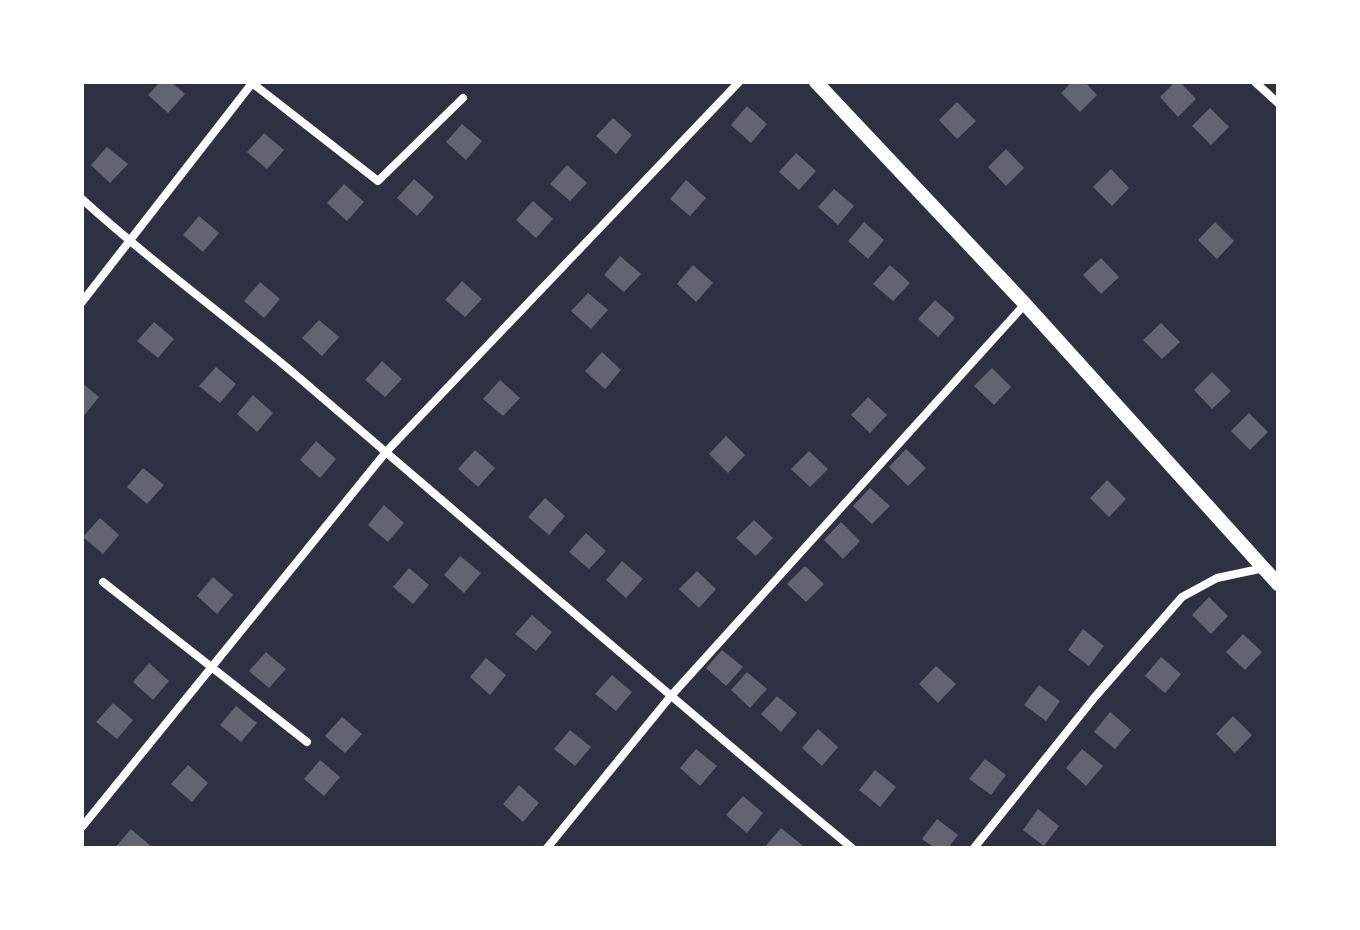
<svg xmlns="http://www.w3.org/2000/svg" width="1360" height="930" font-family="Helvetica,sans-serif">
<rect width="100%" height="100%" fill="#2d3142"/>
<path fill="#626471" d="M160,82H171L185,94L168,113L148,95Z
M1072,82H1085L1097,95L1080,112L1061,93Z
M1175,82H1180L1196,99L1178,117L1160,97Z
M957,102L976,121L957,139L939,120Z
M747,106L767,124L751,143L731,125Z
M1210,108L1229,127L1211,145L1192,126Z
M613,118L632,135L616,154L596,136Z
M462,124L482,141L466,160L446,142Z
M264,133L284,150L267,169L247,152Z
M107,147L128,164L110,183L91,165Z
M1006,149L1024,168L1006,186L988,167Z
M796,153L816,171L799,190L779,172Z
M567,165L587,183L570,201L550,184Z
M1111,169L1129,188L1112,206L1093,187Z
M414,179L434,197L417,216L397,198Z
M686,180L706,198L690,216L670,199Z
M344,184L364,202L347,221L327,203Z
M834,189L854,206L838,225L818,207Z
M533,201L553,219L536,238L516,220Z
M199,216L219,233L203,252L183,235Z
M864,222L884,240L868,259L848,241Z
M1215,222L1234,241L1217,259L1198,240Z
M620,256L641,274L624,292L604,275Z
M1101,258L1119,277L1101,294L1083,275Z
M693,265L713,283L696,302L677,284Z
M890,265L910,283L893,301L873,284Z
M462,281L482,299L465,317L445,300Z
M260,282L280,299L264,318L244,301Z
M588,293L608,310L591,329L571,311Z
M935,300L955,318L938,337L918,319Z
M319,320L339,337L322,356L302,338Z
M154,322L174,339L158,358L137,341Z
M1161,323L1180,342L1162,359L1143,340Z
M602,352L621,370L605,389L585,371Z
M382,361L402,379L385,397L365,380Z
M216,367L236,384L220,403L199,386Z
M992,368L1011,387L994,405L974,386Z
M1212,372L1231,391L1212,409L1194,390Z
M500,380L520,398L503,416L483,399Z
M82,383L99,397L82,418Z
M253,395L273,413L257,432L237,414Z
M868,397L887,415L870,433L851,415Z
M1249,413L1268,432L1250,450L1231,431Z
M726,436L745,455L728,473L709,454Z
M316,441L336,459L320,478L300,460Z
M906,449L926,468L908,486L889,467Z
M475,450L495,468L478,487L458,469Z
M809,451L828,469L810,487L791,469Z
M143,468L164,485L147,504L127,487Z
M1107,480L1126,499L1109,517L1090,498Z
M870,488L890,506L872,524L853,506Z
M545,498L565,516L549,535L528,517Z
M384,505L404,523L388,542L368,525Z
M100,518L119,535L103,554L83,537Z
M754,520L773,538L756,556L736,538Z
M841,522L860,541L843,559L824,540Z
M586,533L606,551L589,569L569,552Z
M460,556L481,573L464,593L444,575Z
M622,561L643,579L626,598L606,580Z
M805,566L824,584L806,602L787,584Z
M409,568L429,585L413,604L393,587Z
M697,571L716,589L699,608L679,589Z
M213,577L233,595L217,614L197,596Z
M1209,597L1228,616L1211,634L1192,615Z
M532,615L552,632L536,651L515,634Z
M1083,629L1104,646L1089,666L1068,650Z
M1243,634L1262,652L1245,670L1226,652Z
M722,650L743,667L726,686L706,668Z
M266,652L286,669L269,688L249,671Z
M1161,657L1181,674L1165,693L1145,676Z
M486,658L506,675L490,695L470,677Z
M149,663L169,681L153,700L133,682Z
M936,666L956,684L938,703L919,684Z
M747,672L767,689L750,708L731,690Z
M612,675L632,692L616,711L595,694Z
M1039,685L1060,701L1046,721L1024,705Z
M777,696L797,713L781,732L761,714Z
M113,703L133,720L117,739L96,722Z
M236,706L257,723L241,742L220,725Z
M1110,712L1131,730L1115,749L1094,732Z
M1233,716L1252,735L1235,753L1216,734Z
M342,717L362,734L345,753L325,736Z
M818,729L838,747L822,766L802,748Z
M570,730L591,747L575,766L554,749Z
M696,749L717,766L700,786L680,768Z
M1082,749L1103,766L1086,786L1066,768Z
M985,759L1006,775L991,795L969,779Z
M320,760L340,777L324,796L304,779Z
M188,765L208,783L192,802L171,784Z
M875,770L896,787L880,807L859,790Z
M519,785L539,803L523,822L503,804Z
M743,796L763,813L747,833L726,815Z
M1038,809L1059,826L1044,846L1023,830Z
M937,819L958,835L948,848H935L922,839Z
M781,828L802,845L799,848H764Z
M131,829L153,848H115Z"/>
<g fill="none" stroke-linecap="round" stroke-linejoin="round">
<path stroke="#fff" stroke-width="8" d="M1255,82L1278,103
M252,83L378,181L463,98
M82,199C155,266 236,323 311,388C491,542 670,697 852,848
M82,302L253,82
M103,582L307,742
M82,827L386,452L739,82
M547,848L670,697L1025,304
M974,848L1094,698L1182,597L1217,578L1264,568"/>
<path stroke="#fff" stroke-width="14" d="M816,82L1025,304L1278,584"/>
</g>
<rect width="1360" height="930" fill="none" stroke="#ffffff" stroke-width="168"/>
</svg>
